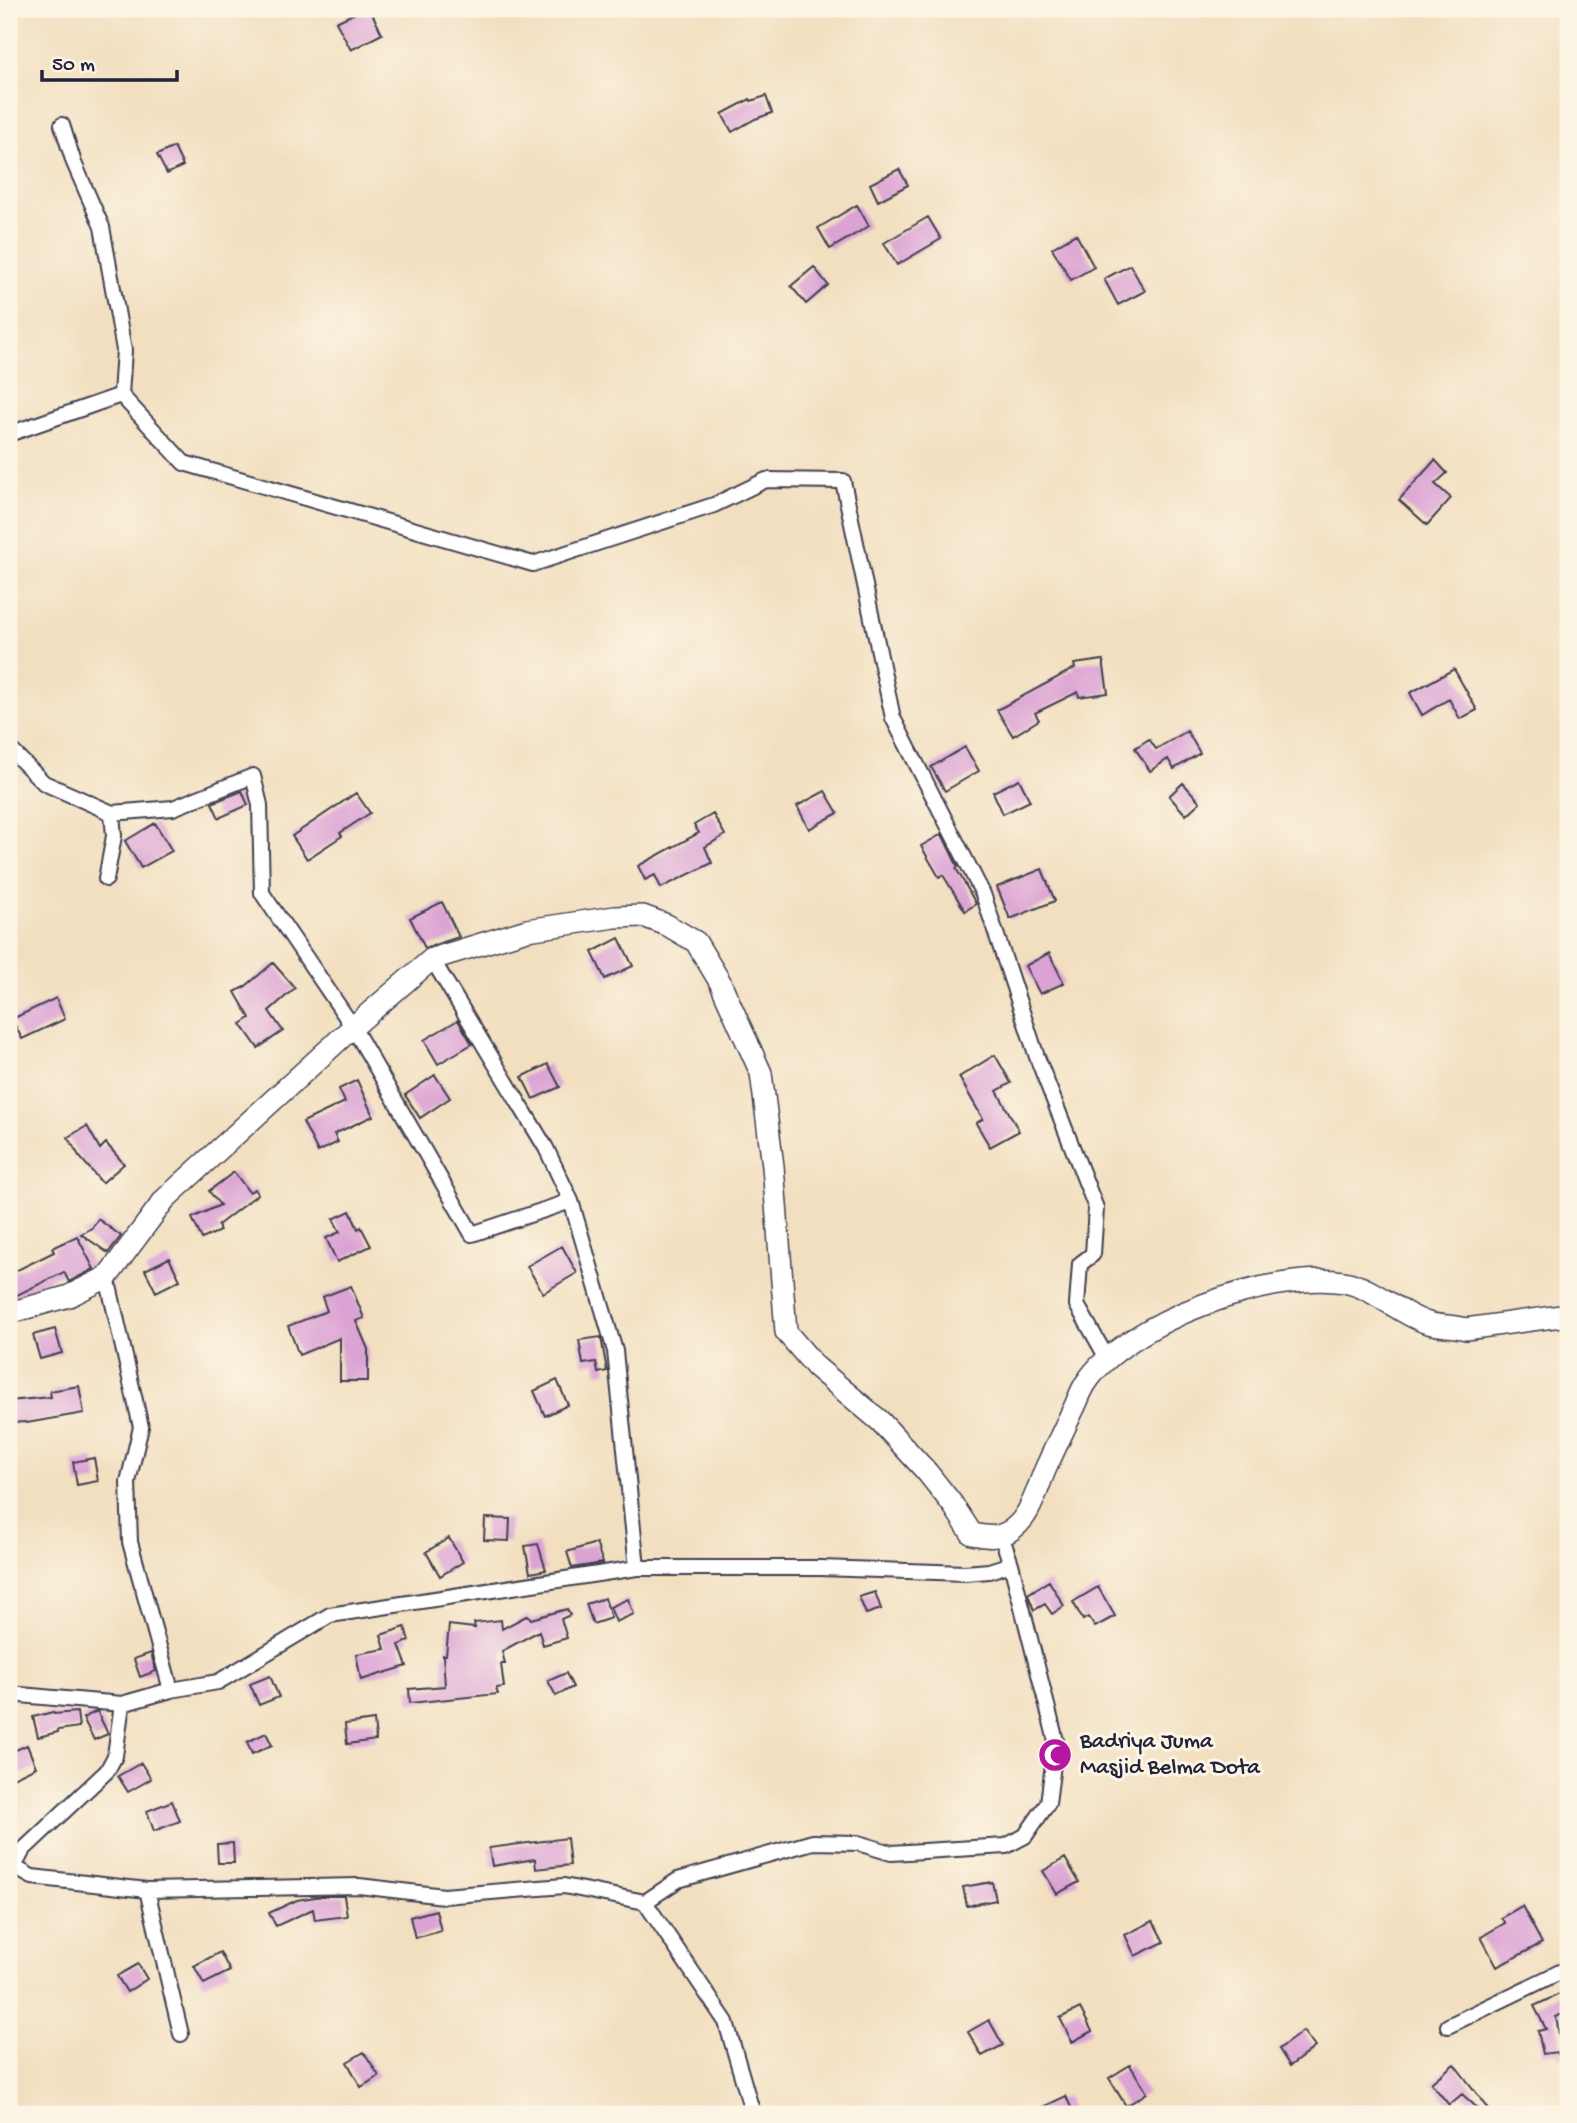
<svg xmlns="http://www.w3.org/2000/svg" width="1577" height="2123" font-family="'Gochi Hand',sans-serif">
<rect width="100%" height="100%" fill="#fcf5e5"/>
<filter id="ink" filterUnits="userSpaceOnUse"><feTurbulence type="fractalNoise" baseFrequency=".0143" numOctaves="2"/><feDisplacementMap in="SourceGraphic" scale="14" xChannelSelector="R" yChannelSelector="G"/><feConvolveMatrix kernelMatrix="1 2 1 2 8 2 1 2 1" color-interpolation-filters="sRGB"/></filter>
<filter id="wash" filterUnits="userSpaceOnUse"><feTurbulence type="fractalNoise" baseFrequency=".00686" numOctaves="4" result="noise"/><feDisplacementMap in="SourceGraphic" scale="28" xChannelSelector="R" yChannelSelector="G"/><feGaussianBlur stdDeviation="1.57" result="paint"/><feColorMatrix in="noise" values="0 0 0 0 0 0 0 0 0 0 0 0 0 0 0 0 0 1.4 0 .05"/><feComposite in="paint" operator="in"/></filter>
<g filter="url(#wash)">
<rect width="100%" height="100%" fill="#f2dfc0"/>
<g id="blocks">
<path fill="#dba2d4" d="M363,9H370L382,34L351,50L336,22Z
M766,96L772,113L755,119L732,132L722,114L750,99L751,101Z
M174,147L183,166L167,174L157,155Z
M899,169L908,185L878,201L870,184Z
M857,205L869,226L830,249L818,228Z
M928,217L941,239L897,265L884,243Z
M1076,234L1094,267L1071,280L1052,248Z
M1130,265L1145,291L1118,305L1104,279Z
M814,267L828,285L806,304L791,286Z
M1435,460L1447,473L1435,484L1451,498L1427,525L1399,500Z
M1103,660L1108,693L1079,697L1078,692L1035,713L1039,720L1013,736L997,710L1075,668L1074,664Z
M1454,669L1477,710L1460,719L1449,699L1422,715L1410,693Z
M1187,731L1200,753L1174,769L1168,759L1150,771L1135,748L1149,739L1156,749Z
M965,747L979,771L945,791L931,767Z
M1019,779L1030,801L1003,814L993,792Z
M1183,783L1200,802L1186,815L1169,796Z
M242,791L248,805L219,818L212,803Z
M825,791L838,813L809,829L797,806Z
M356,793L370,813L340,833L342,836L307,859L292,836Z
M713,814L725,835L705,847L712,863L661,888L655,875L645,880L638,866L699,833L694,825Z
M155,823L172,851L141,868L125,841Z
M942,834L958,867L956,868L976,904L965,911L943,875L939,877L921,846Z
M1042,869L1055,901L1010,919L997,887Z
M442,902L459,937L425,948L410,918Z
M619,938L633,966L605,979L592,952Z
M1049,953L1064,983L1040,994L1025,966Z
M273,963L295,988L269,1011L283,1031L258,1048L241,1024L250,1018L235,992L246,986Z
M56,998L65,1019L22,1039L12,1019Z
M458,1020L472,1044L438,1064L424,1040Z
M995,1055L1011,1083L997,1091L1019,1131L990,1147L976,1123L983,1119L959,1077Z
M548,1064L560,1087L533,1099L522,1077Z
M435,1075L450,1098L420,1118L405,1095Z
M357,1080L373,1116L334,1134L338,1142L318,1152L303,1122L345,1102L339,1089Z
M87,1126L100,1149L106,1143L124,1164L102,1183L79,1156L68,1137Z
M234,1172L249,1192L255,1189L258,1194L218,1225L220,1231L202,1239L192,1218L220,1205L209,1191Z
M350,1211L358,1229L361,1227L371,1246L337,1262L326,1238L340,1232L333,1219Z
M98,1219L121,1236L108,1253L81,1234L92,1228Z
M77,1236L94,1269L69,1282L64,1272L9,1299V1274L54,1252L52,1248Z
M562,1246L577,1273L543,1293L527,1266Z
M169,1258L180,1280L156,1292L145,1270Z
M351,1286L364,1318L356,1321L368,1349V1381H340V1338L299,1355L288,1326L327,1311L322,1297Z
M55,1329L62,1353L40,1359L33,1335Z
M601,1337L607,1371L598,1373L596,1362L583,1364L579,1340Z
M557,1380L568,1405L545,1416L534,1391Z
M79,1386L84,1413L27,1423L26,1422L9,1423V1401L51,1397L50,1391Z
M94,1458L98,1481L77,1485L73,1462Z
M485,1518L510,1519L509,1541L484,1540Z
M449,1538L463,1562L440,1576L426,1552Z
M596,1543L603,1563L572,1568L567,1552Z
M538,1544L546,1570L530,1573L525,1546Z
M1049,1581L1064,1606L1052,1614L1045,1604L1034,1610L1028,1594Z
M1098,1587L1115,1616L1095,1627L1088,1617L1083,1620L1073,1602Z
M875,1592L881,1609L866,1614L859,1597Z
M605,1598L611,1618L593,1624L586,1604Z
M628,1599L634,1614L616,1622L610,1607Z
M567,1609L570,1615L561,1619L567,1638L543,1645L539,1631L502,1651L505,1664H501L504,1687L496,1688L498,1694L410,1703L409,1689L445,1686L443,1655H446L449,1625L475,1628L474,1623L501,1620L502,1629L528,1615L531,1619Z
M405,1627L409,1641L399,1645L407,1666L361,1680L356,1654L385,1649L381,1635Z
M151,1653L156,1671L140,1677L134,1659Z
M566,1673L573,1687L556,1696L548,1681Z
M270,1676L279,1697L259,1705L250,1684Z
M97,1711L108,1734L94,1740L83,1718Z
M53,1712L54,1714L77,1712L79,1727L58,1730V1732L38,1737L33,1717Z
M374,1720L376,1740L347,1744L345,1724Z
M266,1733L272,1745L252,1754L247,1742Z
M27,1745L36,1767L9,1780V1753Z
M141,1763L151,1779L128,1792L118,1776Z
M172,1801L180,1821L154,1831L147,1811Z
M567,1838L570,1865L536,1869L535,1859L492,1866L489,1848Z
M233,1843L234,1863H218L217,1844Z
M1065,1858L1079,1882L1057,1894L1043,1871Z
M992,1882L996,1900L967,1906L963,1887Z
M322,1896H344L347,1916L315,1920L313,1909L276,1926L269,1913L297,1900Z
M1522,1906L1542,1943L1497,1967L1481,1937L1505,1923L1501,1918Z
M436,1910L441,1931L415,1938L410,1917Z
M1153,1921L1164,1942L1135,1956L1125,1935Z
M220,1952L230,1971L204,1984L194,1966Z
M138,1964L147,1979L127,1992L117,1976Z
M1568,1990V2011L1556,2017L1563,2056L1560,2057L1557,2052L1543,2054L1538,2031L1546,2029L1534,2006Z
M1080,2008L1092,2031L1072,2042L1060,2018Z
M989,2020L1003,2045L982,2056L968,2032Z
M1303,2031L1315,2047L1290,2066L1279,2049Z
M364,2052L379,2076L361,2087L347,2062Z
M1454,2064L1488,2108L1483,2113L1462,2094L1449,2105L1431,2083Z
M1130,2065L1147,2093L1126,2106L1109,2078Z
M1066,2096L1074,2114H1028Z"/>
</g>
</g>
<g filter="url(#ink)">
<use href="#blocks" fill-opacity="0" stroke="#413e4f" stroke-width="2"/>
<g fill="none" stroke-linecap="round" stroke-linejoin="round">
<g stroke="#413e4f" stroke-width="18">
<path id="minor" d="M62,125L74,163L102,227L124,350L121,395L184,463L533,564L714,505L766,480L843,481L893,718L983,894L1037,1057L1096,1208L1093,1254L1080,1264L1077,1305L1108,1360
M9,434L121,395
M9,748L44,783L112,813L173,808L253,776L260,805L262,893L353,1027L472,1234L571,1201
M106,879L114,836L112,813
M432,959L546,1148L571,1201L615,1351L637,1568
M107,1277L141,1427L128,1482L130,1542L171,1690
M9,1694L122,1704L171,1690L218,1682L330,1615L637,1568H821L965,1573L989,1571L1011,1564
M14,1867L32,1877L147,1890L359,1886L444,1896L564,1886L645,1902L678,1880L813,1842L858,1843L891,1853L1006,1846L1025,1836L1048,1803L1056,1741L1011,1564L1001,1535
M9,1868L14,1867L23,1850L107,1771L115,1756L122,1704
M147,1890L181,2034
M645,1902L726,2022L753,2114
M1448,2026L1568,1968"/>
</g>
<g stroke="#413e4f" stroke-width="24">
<path id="secondary" d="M9,1313L69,1296L107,1277L165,1199L353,1027L432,959L527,930L615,917L643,916L667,925L696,942L720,982L761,1073L773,1166L786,1332L816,1367L880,1421L927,1472L953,1505L972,1534C984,1536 996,1539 1008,1532C1030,1520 1036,1491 1045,1470C1054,1450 1063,1431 1072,1412C1077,1403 1080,1392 1086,1383C1126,1321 1273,1270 1344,1282C1375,1288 1396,1312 1425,1322C1438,1327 1453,1325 1466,1329L1568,1315"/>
</g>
<use href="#minor" stroke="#fff" stroke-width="14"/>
<use href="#secondary" stroke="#fff" stroke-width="21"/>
</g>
</g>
<defs>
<g id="mosque-disc" transform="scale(1.75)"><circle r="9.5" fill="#b5179e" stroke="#fcf5e5"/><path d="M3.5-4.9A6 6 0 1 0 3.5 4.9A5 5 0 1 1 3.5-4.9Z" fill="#fff"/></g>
</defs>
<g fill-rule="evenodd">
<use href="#mosque-disc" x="1055" y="1755"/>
</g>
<g text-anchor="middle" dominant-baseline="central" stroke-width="6" stroke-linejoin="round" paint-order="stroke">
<g font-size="23" fill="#22223b" stroke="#fcf5e5" text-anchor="start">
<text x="1080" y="1742">Badriya Juma<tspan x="1080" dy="26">Masjid Belma Dota</tspan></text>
</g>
</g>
<rect width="1577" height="2123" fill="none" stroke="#fcf5e5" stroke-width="35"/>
<path d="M42 70v10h135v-10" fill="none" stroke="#22223b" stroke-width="3.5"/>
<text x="52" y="70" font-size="21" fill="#22223b" stroke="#fcf5e5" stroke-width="5" paint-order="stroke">50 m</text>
</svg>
